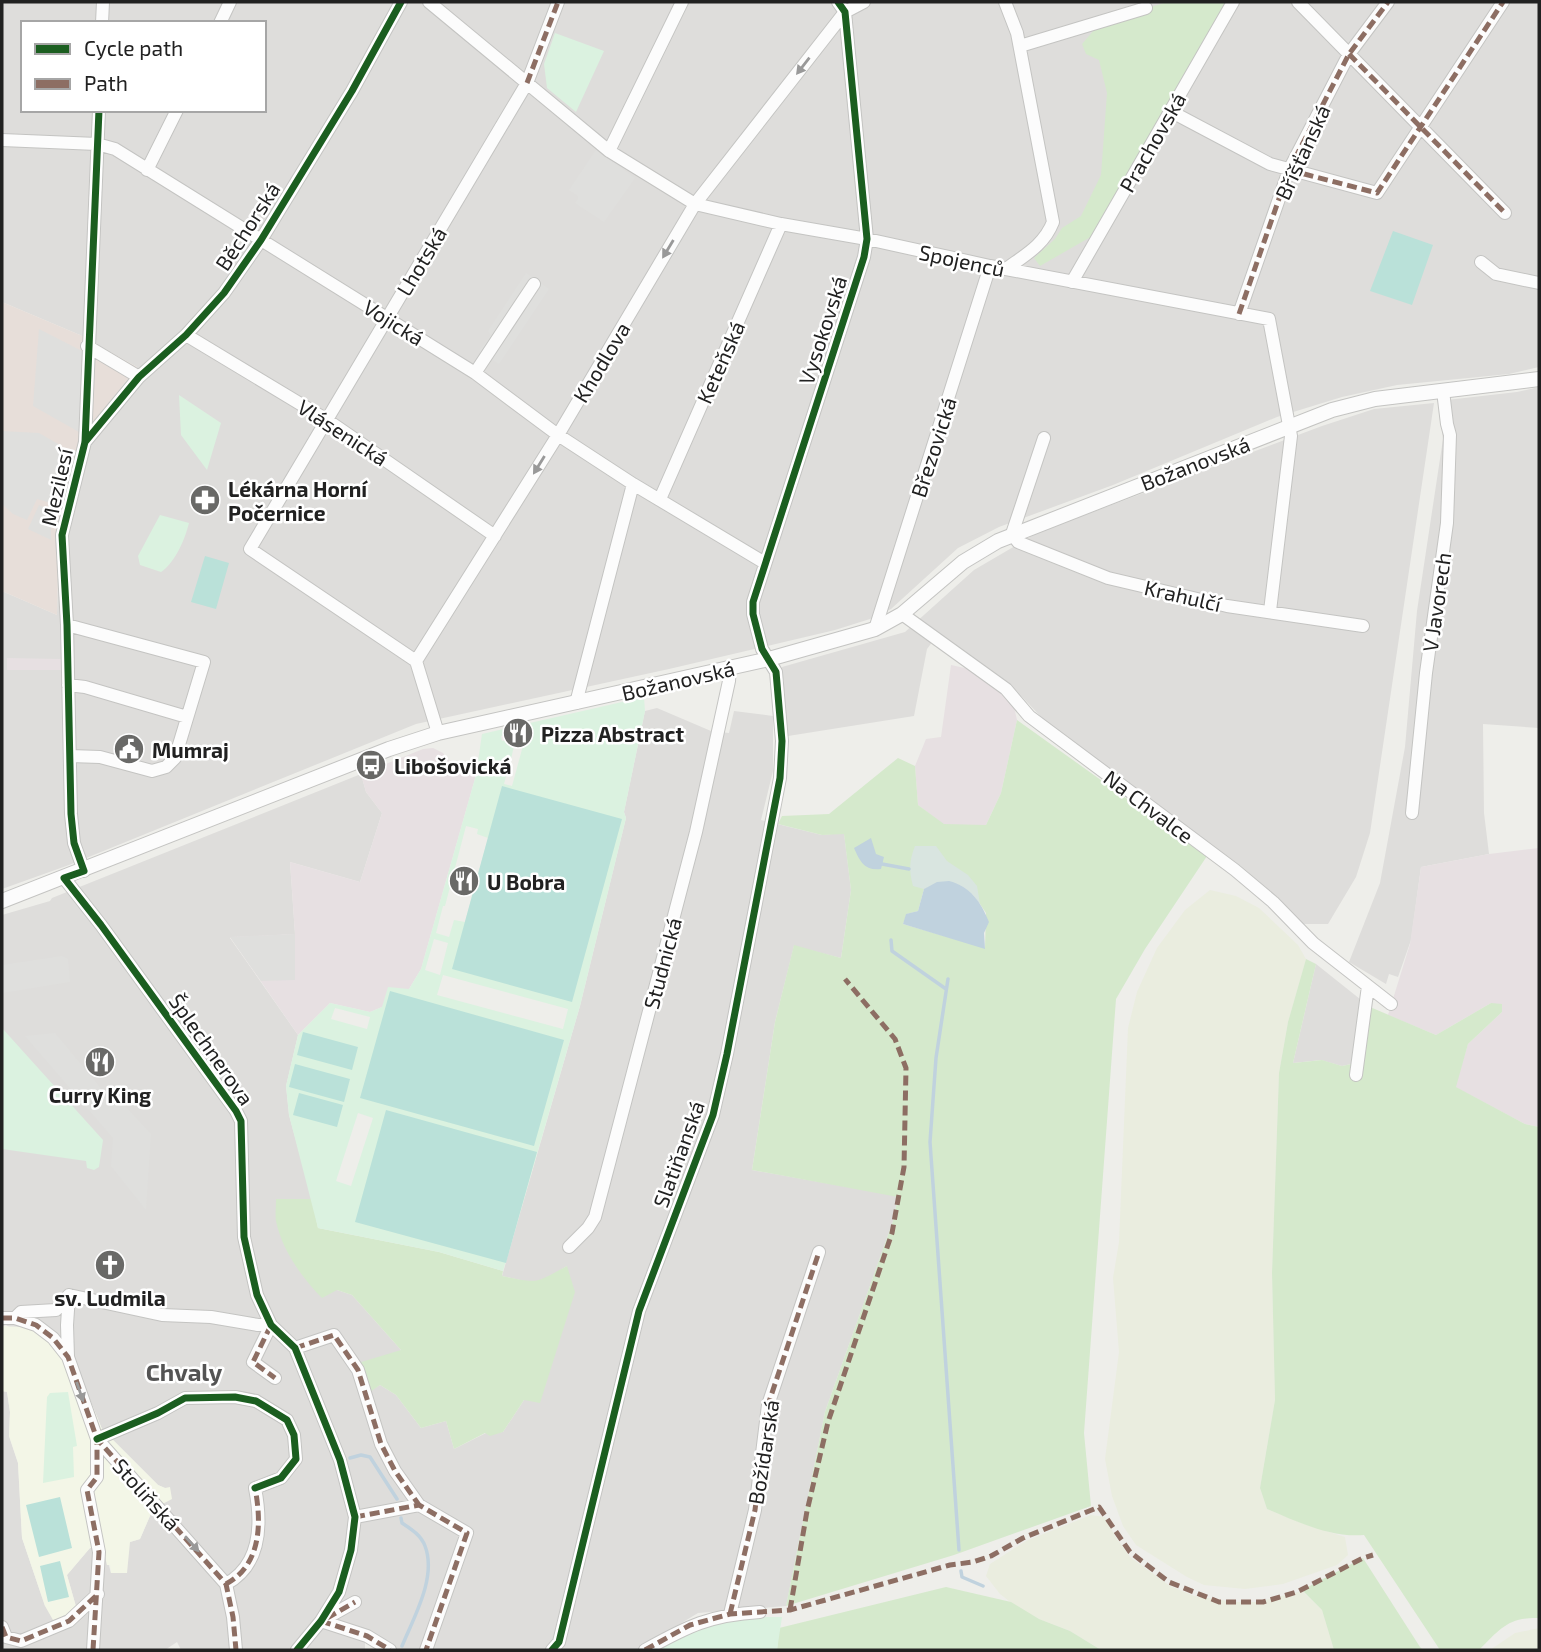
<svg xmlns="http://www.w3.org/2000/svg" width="1541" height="1652" font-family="'Exo 2',sans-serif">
<rect width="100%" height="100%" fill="#eeeeea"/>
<path fill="#dedddb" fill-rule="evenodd" d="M2,2H1539V367L1509,374L1397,385L1342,397L1277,417L1113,485L999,527L958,548L891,609L870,619L835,630L669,669L416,724L69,865L2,889V591L57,615L59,526L61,511L75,465L91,426L137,367L80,335L2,302ZM23,23H264V110H23Z
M1539,387V728L1483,724L1484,813L1489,854L1421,867L1411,940L1398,977L1389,974L1386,984L1349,962L1380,883L1405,747L1417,611L1443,439L1438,401L1517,392Z
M1434,403L1370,833L1356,877L1328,924H1299L1269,890L1241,866L1044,720L1009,683L939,633L927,649L914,716L788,736L782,667L905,632L974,570L1037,533L1322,426L1374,409Z
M657,708L711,731L729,733L734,711L773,716V771L761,820L822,835L844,833L851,890L841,958L794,946L775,1022L752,1170L898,1196L893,1221L825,1412L786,1606L698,1613L637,1650H397L374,1635L365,1641V1650H181L177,1642L165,1650H2V1391L7,1392L10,1412L9,1436L18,1463L22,1538L45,1606L77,1610L67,1575L90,1548L103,1545L111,1573L130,1542L140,1539L153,1509L165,1488L158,1485L102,1429L78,1370L6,1325L2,1326V915L50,901L52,898L361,774L366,792L382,813L360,882L290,862L295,934L230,938L298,1035L286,1086L289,1115L312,1199H276L337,1290L352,1295L401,1350L370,1391L380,1385L396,1395L421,1428L446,1421L454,1449L486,1433L503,1432L524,1400L567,1266L546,1279L533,1283L502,1276L580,1006L626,818L624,812L645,711Z
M1316,964L1370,1007L1361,1062L1342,1066L1321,1060L1293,1063Z"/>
<path fill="#e7ded9" d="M2,302L80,335L137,367L91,426L75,465L61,511L59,526L57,615L2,591Z"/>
<path fill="#e7e0e2" d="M7,658L61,659V670H7Z
M951,665L969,669L987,679L1014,707L1017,720L1001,793L986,825H944L918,805L915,766L926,739L941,737Z
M433,748L443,753L448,760L464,764L476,775L421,969L409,989L382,1007L370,1012L330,1003L298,1035L230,937L295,934L290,862L360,882L382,813L366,792L361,774L423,749Z
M1539,848V1127L1525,1124L1455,1087L1468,1044L1502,1012L1491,1003L1436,1035L1388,1015L1410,944L1421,867L1489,854Z"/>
<path fill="#f3f6e7" d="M2,1326L24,1327L36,1330L78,1370L102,1429L158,1485L165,1488L170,1487L172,1499L153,1509L140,1539L130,1542L127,1573H111L110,1565H107L102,1545L90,1548L67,1575L77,1610L68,1618L53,1620L45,1606L22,1538L18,1463L9,1436L10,1412L7,1392L2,1391Z"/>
<path fill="#eaeddf" d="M1210,890L1236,896L1259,908L1298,945L1306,959L1288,1022L1279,1073L1272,1273L1275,1400L1260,1488L1267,1509L1307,1525L1345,1537L1348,1555L1337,1565L1283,1584L1245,1589L1204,1585L1187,1577L1136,1545L1123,1526L1112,1496L1105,1459L1119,1352L1113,1278L1119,1242L1128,1028L1137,992L1157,948L1185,910Z
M1091,1515L1105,1517L1115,1536L1130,1557L1170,1586L1194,1596L1235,1602H1257L1302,1591L1322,1610L1334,1650H1101L1070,1631L1039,1619L1018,1608L1000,1594L986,1576L990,1564L1026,1541Z
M1539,1628V1650H1490L1515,1633Z"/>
<path fill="#d5e9cc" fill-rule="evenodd" d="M1167,2H1227L1094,235L1040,266L1034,258L1055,239L1062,228L1081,216L1101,175L1107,93L1099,60L1086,54L1082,44L1100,23Z
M1017,720L1207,856L1145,949L1116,999L1084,1433L1091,1506L954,1555L786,1606L825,1412L893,1221L898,1197L752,1170L775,1022L794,945L841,958L851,890L844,834L822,835L778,824L782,816L829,814L898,758L915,766L918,805L944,824L986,825L1001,793ZM937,882L962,884L972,892L986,913L985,948L903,924L907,914L918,911L924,889Z
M1306,959L1316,964L1293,1063L1322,1060L1342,1066L1361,1062L1370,1007L1436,1035L1491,1003L1502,1004V1012L1468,1044L1456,1087L1525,1124L1539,1127V1618C1508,1617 1500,1629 1479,1650H1440L1364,1535C1331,1538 1298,1522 1267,1509L1260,1488L1275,1400L1272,1273L1279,1073L1288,1022Z
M276,1199H312L318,1228L439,1252L503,1271L502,1276C541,1284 534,1283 567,1266L575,1292L540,1403L524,1400L503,1432L490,1436L485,1433L454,1449L446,1421L421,1428L396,1395L380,1385L370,1392L358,1363L401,1350L352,1295L337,1290L322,1298C302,1278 282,1250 276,1221C275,1216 276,1206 276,1199Z
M1363,1558L1420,1647L1423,1650H1334L1322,1610L1302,1590Z
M946,1587L1011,1602L1039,1619L1070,1631L1101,1650H777L779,1628Z"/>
<path fill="#d9e5e0" d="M915,846H936L947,861L968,875L977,886L980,904C965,882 947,876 924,889L913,886C909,871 909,861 915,846Z"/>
<path fill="#dbf2e0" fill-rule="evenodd" d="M555,33L604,51L576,112L547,88L544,64Z
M179,395L221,423L207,470L181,435Z
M160,515L189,523C185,539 175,563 161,572L140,565L138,556Z
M644,697L645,711L624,812L626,818L580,1006L503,1271L439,1252L318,1228L289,1115L286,1086L298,1035L330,1003L370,1012L382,1007L388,987L409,989L421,969L476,775L482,734ZM527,731L512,786L504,784L508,769L507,767H509L516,738L502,741L501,736ZM466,826L478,829L477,834L488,838L465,922L454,920L449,937L436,933L443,906H445ZM434,939L448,943L440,975L425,970ZM443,975L568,1009L563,1029L437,995ZM335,1008L370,1017L367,1029L331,1019ZM358,1113L373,1118L351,1186L336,1181Z
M2,1028L103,1140L99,1167L94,1170L87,1168L86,1161L2,1149Z
M68,1392L77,1446L73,1447L74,1477L43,1483L47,1397L50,1393Z
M734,1617H782L777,1650H659L689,1630Z"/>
<path fill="#bae1d9" d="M1393,231L1433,245L1412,305L1370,291Z
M205,556L229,563L216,609L191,602Z
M502,786L622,819L572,1002L452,969Z
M390,991L564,1040L534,1146L360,1098Z
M303,1032L358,1047L352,1070L297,1055Z
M295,1064L350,1079L344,1102L289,1087Z
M299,1093L343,1105L337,1127L293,1115Z
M386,1110L537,1152L506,1263L355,1222Z
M60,1497L72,1548L39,1557L26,1505Z
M60,1561L69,1597L48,1602L40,1566Z"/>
<path fill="#dfdfdd" d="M596,150L635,178L604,222L575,203L578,199V196L569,190Z
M526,273L549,289L499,364L479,351L491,335L488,331Z
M39,329L82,351L79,432L33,406Z
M2,431L39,433L60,445L59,458H68L65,489H56L54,504L37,499L27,520L13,514L2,504Z
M39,505L51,510V540L28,529Z
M295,934V980L261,981L230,937Z
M62,956L68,959L70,982L2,993V965Z
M55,1033L104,1092L109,1089L151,1134L146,1210L111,1166L113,1138L25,1036Z"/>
<path fill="#c0d2de" d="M871,838L876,854L884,857L881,869C865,871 860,862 854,848Z
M949,881C970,886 981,902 989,922L984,933L985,949L903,924L906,914L918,911L924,889L937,882Z"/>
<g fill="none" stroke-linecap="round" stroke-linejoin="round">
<path stroke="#c0d2de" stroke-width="3.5" d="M882,864L909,869
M891,940L892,951L946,989
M948,979L936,1058L930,1142L959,1550
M350,1458L361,1455L370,1457L397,1499
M401,1518L402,1523C411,1529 421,1535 425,1546C437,1577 414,1617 402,1646
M961,1571L962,1577L983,1586"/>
<g stroke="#c4c4c2" stroke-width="14">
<path id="minor" d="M429,2L609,151L695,204L781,224L867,239L990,266L1269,319L1291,436L1270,611
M1005,2L1017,33L1053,222C1044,245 1025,255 1006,269
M1298,2L1505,213
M102,23L103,2
M220,23L230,2
M1020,46L1146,8
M1170,111L1270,164L1377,193L1503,2
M2,140L97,144L115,149L475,373L558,435L633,484L765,563
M609,151L682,2
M147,170L177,110
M1481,262L1496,274L1539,283
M1072,282L1233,2
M1239,314L1289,170L1349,54L1388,2
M186,335L327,420L495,536
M87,346L139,377
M475,373L534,284
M1044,438L1012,534L1018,542L1108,578L1227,606L1363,626
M85,442L139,377L186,335L224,293L261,240L352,91L401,2
M660,499L781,224
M902,614L1006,689L1029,716L1235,870L1273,902L1313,943L1391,1004
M67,625L204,662L175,758L166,767L152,771L100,757L70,756
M875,629L990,266
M416,661L250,549L527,83L558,2
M416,661L558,435L695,204L845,12L864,2
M416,661L438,733
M68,685L85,687L187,717
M576,703L633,484
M1412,813L1426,673L1447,523L1450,435L1447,424L1443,391
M84,871L74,843L71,814L67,625L62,535L85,442L99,110
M64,878L101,925L236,1111L241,1121L244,1237L257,1295L271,1325L295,1348L340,1460L355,1517L351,1550L339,1592L321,1621L297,1650
M1356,1075L1368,986
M569,1247L588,1228L595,1217L696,832L729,681L730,668
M2,1318H15L36,1325L53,1338L68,1357L97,1439L226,1584L233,1617L236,1650
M15,1318L21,1312L56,1310L69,1295
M295,1348L334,1335L358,1370L381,1444L395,1471L419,1505
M68,1357L67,1325L69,1295L162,1315L211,1317L258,1325H271L253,1362L275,1378
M97,1439L158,1413L185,1398L235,1397L256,1401L287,1420L294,1435L296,1459L281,1478L255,1488C262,1524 261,1565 226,1584
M355,1517L419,1505L467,1533L426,1650
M730,1614L755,1510L768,1405L819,1252
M321,1621L367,1636L390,1650
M321,1621L355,1602
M2,1627L6,1637L21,1641L69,1621L98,1594
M93,1650L99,1552L87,1490L97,1477V1439
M552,1650L559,1642L639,1311L713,1115L727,1054L780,778L782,741L776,672L762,649L753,614V602L864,257L867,239L845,12L838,2
M645,1650C688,1626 710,1615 760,1612"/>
</g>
<g stroke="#c4c4c2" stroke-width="16">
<path id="tertiary" d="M2,901L389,749L438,733L769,659L875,629L902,614L963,562L998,541L1332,410L1375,399L1539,379"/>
</g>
<use href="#minor" stroke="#fcfcfc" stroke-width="12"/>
<use href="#tertiary" stroke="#fcfcfc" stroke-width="14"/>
<path stroke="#8d6e63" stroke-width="5" stroke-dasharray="10 5" stroke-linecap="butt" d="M1349,54L1505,213
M527,83L558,2
M1289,170L1377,193L1503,2
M1239,314L1289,170L1349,54L1388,2
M2,1318H15L36,1325L53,1338L68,1357L97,1439L226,1584L233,1617L236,1650
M271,1325L253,1362L275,1378
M295,1348L334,1335L358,1370L381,1444L395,1471L419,1505
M355,1517L419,1505L467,1533L426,1650
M226,1584C261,1565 262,1524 255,1488L262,1486
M790,1610L807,1511L828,1422L892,1233L904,1167L906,1068L895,1039L845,979
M730,1614L755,1510L768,1405L819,1252
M327,1618L355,1602
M321,1621L367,1636L390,1650
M2,1627L6,1637L21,1641L69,1621L98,1594
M93,1650L99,1552L87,1490L97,1477V1439
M645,1650L690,1625L730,1614L790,1610L950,1565L973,1562L991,1556L1023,1538L1099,1507L1130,1552L1169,1582L1219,1602H1263L1297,1592L1363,1558L1373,1555"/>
<g stroke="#fff" stroke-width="11">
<path id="cycleway" d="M99,110L85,442L62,535L67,625L71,814L74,843L84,871L64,878L101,925L236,1111L241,1121L244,1237L257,1295L271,1325L295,1348L340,1460L355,1517L351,1550L339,1592L321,1621L297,1650
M85,442L139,377L186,335L224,293L261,240L352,91L401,2
M97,1439L158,1413L185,1398L235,1397L256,1401L287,1420L294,1435L296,1459L281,1478L255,1488
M552,1650L559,1642L639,1311L713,1115L727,1054L780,778L782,741L776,672L762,649L753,614V602L864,257L867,239L845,12L838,2"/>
</g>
<use href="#cycleway" stroke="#1b5e20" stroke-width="7"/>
</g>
<defs><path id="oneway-solid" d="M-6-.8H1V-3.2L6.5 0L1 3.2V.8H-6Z" transform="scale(1.75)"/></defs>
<g fill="#999">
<use href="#oneway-solid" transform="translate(803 66) rotate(128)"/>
<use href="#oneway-solid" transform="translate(668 249) rotate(121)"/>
<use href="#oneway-solid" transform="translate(539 465) rotate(122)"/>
<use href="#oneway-solid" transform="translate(80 1392) rotate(71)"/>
<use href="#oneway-solid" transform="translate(192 1544) rotate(48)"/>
</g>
<defs>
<g id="pharmacy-disc" transform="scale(1.575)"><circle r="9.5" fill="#696967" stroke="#fff"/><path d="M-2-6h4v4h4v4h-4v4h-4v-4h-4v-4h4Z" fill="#fff"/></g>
<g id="restaurant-disc" transform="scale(1.575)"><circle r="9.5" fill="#696967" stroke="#fff"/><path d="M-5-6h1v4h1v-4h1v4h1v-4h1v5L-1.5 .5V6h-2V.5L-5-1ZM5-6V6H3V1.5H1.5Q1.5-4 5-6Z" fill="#fff"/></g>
<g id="civic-disc" transform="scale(1.575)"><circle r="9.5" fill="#696967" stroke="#fff"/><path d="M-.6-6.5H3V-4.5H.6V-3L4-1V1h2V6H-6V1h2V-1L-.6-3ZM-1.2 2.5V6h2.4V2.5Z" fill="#fff"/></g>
<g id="bus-disc" transform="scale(1.575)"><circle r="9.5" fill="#696967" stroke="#fff"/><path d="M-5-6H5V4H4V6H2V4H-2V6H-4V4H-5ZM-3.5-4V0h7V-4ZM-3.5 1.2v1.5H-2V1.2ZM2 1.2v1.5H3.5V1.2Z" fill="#fff"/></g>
<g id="church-disc" transform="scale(1.575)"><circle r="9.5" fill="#696967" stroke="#fff"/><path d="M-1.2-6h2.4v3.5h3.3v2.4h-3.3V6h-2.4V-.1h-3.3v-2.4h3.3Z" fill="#fff"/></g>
</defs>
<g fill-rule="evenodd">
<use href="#pharmacy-disc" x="205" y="500"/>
<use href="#restaurant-disc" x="518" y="733"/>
<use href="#civic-disc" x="129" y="749"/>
<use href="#bus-disc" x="371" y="765"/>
<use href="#restaurant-disc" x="464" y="881"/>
<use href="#restaurant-disc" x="100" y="1062"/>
<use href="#church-disc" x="110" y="1265"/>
</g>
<g text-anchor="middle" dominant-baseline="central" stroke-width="5" stroke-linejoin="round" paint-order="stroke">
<g font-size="21" fill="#212121" stroke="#fff">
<text transform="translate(1152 142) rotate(-60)">Prachovská</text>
<text transform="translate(1302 152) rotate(-65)">Bříšťanská</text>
<text transform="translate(247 226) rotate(-57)">Běchorská</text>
<text transform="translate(962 260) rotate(12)">Spojenců</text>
<text transform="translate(421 261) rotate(-59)">Lhotská</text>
<text transform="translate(394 322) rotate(32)">Vojická</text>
<text transform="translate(822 330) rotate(-72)">Vysokovská</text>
<text transform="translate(601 362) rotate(-59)">Khodlova</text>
<text transform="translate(720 362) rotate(-66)">Keteňská</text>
<text transform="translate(343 432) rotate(33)">Vlásenická</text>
<text transform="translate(933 447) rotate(-72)">Březovická</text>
<text transform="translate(1195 463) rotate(-21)">Božanovská</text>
<text transform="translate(56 487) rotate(-77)">Mezilesí</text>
<text transform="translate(1183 595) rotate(13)">Krahulčí</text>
<text transform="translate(1436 602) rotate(-82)">V Javorech</text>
<text transform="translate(678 680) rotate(-13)">Božanovská</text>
<text transform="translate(1149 806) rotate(37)">Na Chvalce</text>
<text transform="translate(662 963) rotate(-75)">Studnická</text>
<text transform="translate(212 1049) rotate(55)">Šplechnerova</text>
<text transform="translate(678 1154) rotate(-70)">Slatiňanská</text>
<text transform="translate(763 1452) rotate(-81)">Božídarská</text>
<text transform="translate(147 1494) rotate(48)">Stoliňská</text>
</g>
<g font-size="21" font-weight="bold" fill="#212121" stroke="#fff" text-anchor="start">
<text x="228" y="488">Lékárna Horní<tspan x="228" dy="24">Počernice</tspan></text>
<text x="541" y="733">Pizza Abstract</text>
<text x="152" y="749">Mumraj</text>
<text x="394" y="765">Libošovická</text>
<text x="487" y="881">U Bobra</text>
<text x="100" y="1094" text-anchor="middle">Curry King</text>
<text x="110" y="1297" text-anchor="middle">sv. Ludmila</text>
</g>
<g font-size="24" font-weight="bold" fill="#545454" stroke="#fff">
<text x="184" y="1371">Chvaly</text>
</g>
</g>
<rect width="1541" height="1652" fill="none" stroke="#212121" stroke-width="7"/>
<rect x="21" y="21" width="245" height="91" fill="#ffffff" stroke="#a6a6a6" stroke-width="2"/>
<rect x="35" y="44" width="35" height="10" fill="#1b5e20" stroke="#a6a6a6" stroke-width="2"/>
<text x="84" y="56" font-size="21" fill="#212121">Cycle path</text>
<rect x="35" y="79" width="35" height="10" fill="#8d6e63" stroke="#a6a6a6" stroke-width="2"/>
<text x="84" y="91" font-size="21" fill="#212121">Path</text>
</svg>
